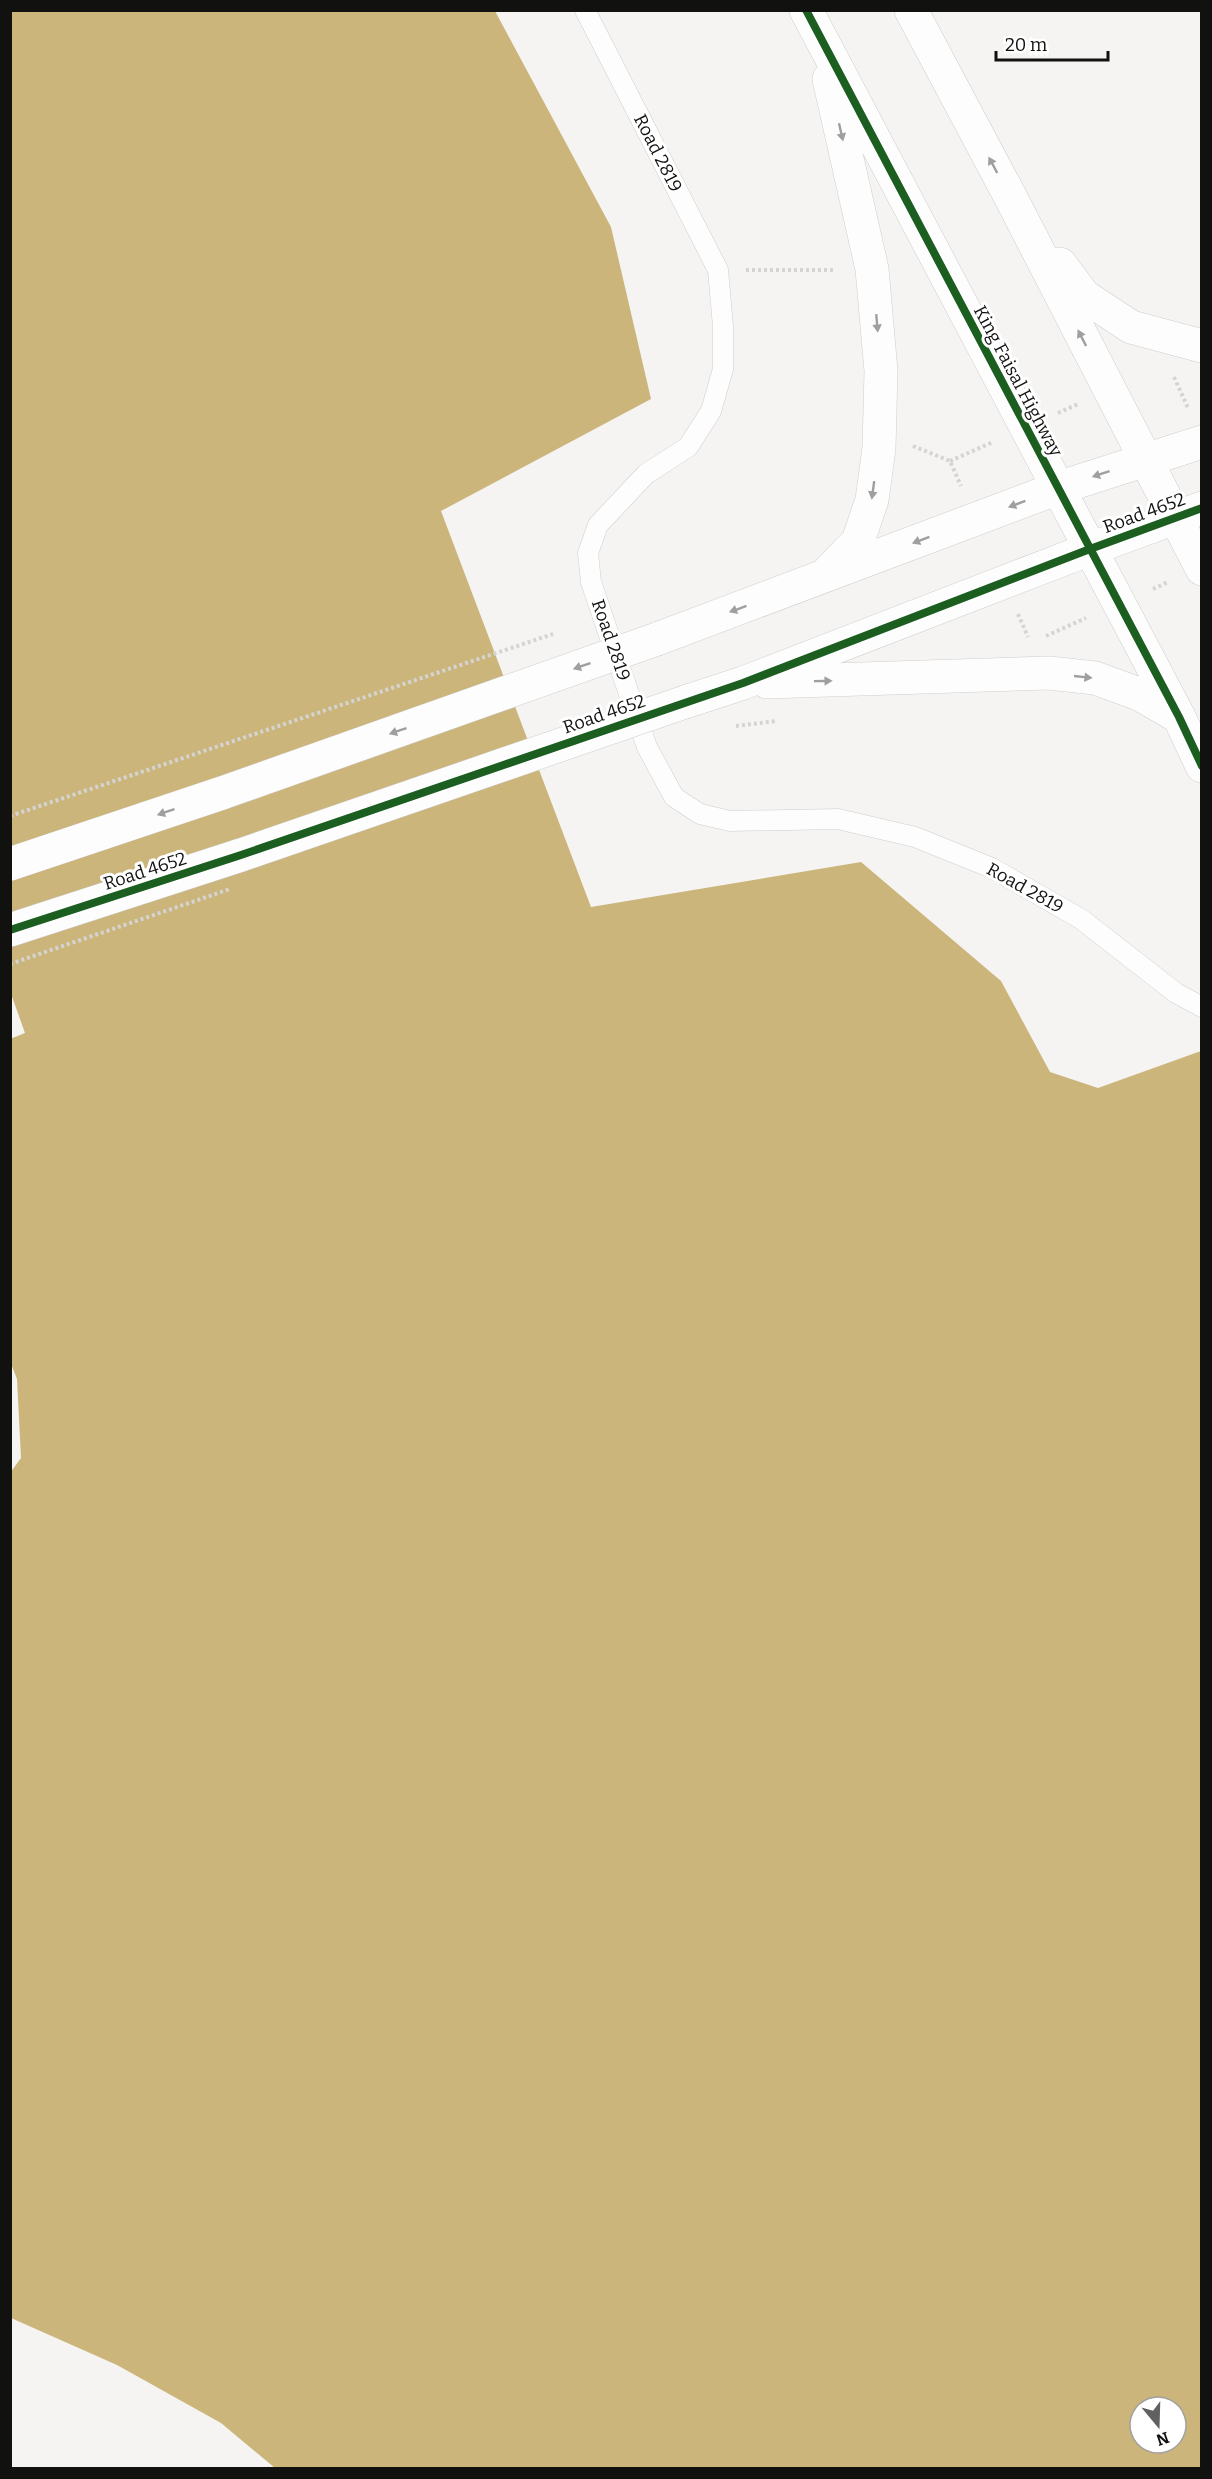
<svg xmlns="http://www.w3.org/2000/svg" width="1212" height="2479" font-family="Bitter,serif">
<rect width="100%" height="100%" fill="#f5f4f2"/>
<path fill="#cbb57a" fill-rule="evenodd" d="M11,11H495L611,227L651,399L441,511L591,907L861,862L1001,981L1050,1072L1098,1088L1201,1051V2468H275L221,2423L117,2365L11,2318L10,1473L21,1458L17,1379L10,1361V1039L25,1033L10,991ZM1140,2407H1176V2443H1140Z"/>
<g fill="none" stroke-linecap="round" stroke-linejoin="round">
<g stroke="#cfcecd" stroke-width="21">
<path id="lane" d="M585,10L718,270L723,326V369L711,411L688,447L646,474L598,525L588,553L591,582L647,747L674,797L700,814L730,821L838,819L915,837L992,868L1081,919L1176,993L1202,1007"/>
</g>
<g stroke="#cfcecd" stroke-width="34">
<path id="secondary" d="M806,10L1179,717L1202,766
M911,10L1012,200L1202,569
M1060,264L1084,296L1131,327L1202,346
M829,571L858,541L872,500L879,448L881,371L872,269L829,79
M657,639L1058,488L1202,442
M767,682L1049,673L1095,678L1139,694L1179,717
M685,702L743,683L1090,549L1202,508
M10,864L222,793
M10,930L241,855"/>
</g>
<path stroke="#d4d4d3" stroke-width="4" stroke-dasharray="3 3" stroke-linecap="butt" d="M746,270H835
M1174,377L1188,408
M1058,413L1078,404
M913,446L950,461L961,486
M950,461L993,442
M1153,589L1168,582
M1018,614L1028,637
M1046,636L1086,618
M736,726L776,721"/>
<use href="#lane" stroke="#fefdfd" stroke-width="20"/>
<use href="#secondary" stroke="#fefdfd" stroke-width="33"/>
<g stroke="#cfcecd" stroke-width="34" stroke-linecap="butt">
<path id="secondary-bridge" d="M222,793L657,639
M241,855L685,702"/>
</g>
<path stroke="#d4d4d3" stroke-width="4" stroke-dasharray="3 3" stroke-linecap="butt" d="M10,816L553,634
M10,964L230,889"/>
<use href="#secondary-bridge" stroke="#fefdfd" stroke-width="33"/>
<g stroke="#fff" stroke-width="11">
<path id="cycleway" d="M806,10L1179,717L1202,766
M10,930L241,855L743,683L1090,549L1202,508"/>
</g>
<use href="#cycleway" stroke="#1b5e20" stroke-width="8"/>
</g>
<defs><path id="oneway-solid" d="M-6-.8H1V-3.2L6.5 0L1 3.2V.8H-6Z" transform="scale(1.5)"/></defs>
<g fill="#9f9f9e">
<use href="#oneway-solid" transform="translate(841 132) rotate(77)"/>
<use href="#oneway-solid" transform="translate(993 165) rotate(-118)"/>
<use href="#oneway-solid" transform="translate(877 323) rotate(85)"/>
<use href="#oneway-solid" transform="translate(1082 338) rotate(-117)"/>
<use href="#oneway-solid" transform="translate(1101 474) rotate(162)"/>
<use href="#oneway-solid" transform="translate(873 490) rotate(98)"/>
<use href="#oneway-solid" transform="translate(1017 504) rotate(159)"/>
<use href="#oneway-solid" transform="translate(921 540) rotate(159)"/>
<use href="#oneway-solid" transform="translate(738 609) rotate(160)"/>
<use href="#oneway-solid" transform="translate(582 666) rotate(161)"/>
<use href="#oneway-solid" transform="translate(1083 677) rotate(6)"/>
<use href="#oneway-solid" transform="translate(823 681) rotate(-1)"/>
<use href="#oneway-solid" transform="translate(398 731) rotate(161)"/>
<use href="#oneway-solid" transform="translate(166 812) rotate(161)"/>
</g>
<g text-anchor="middle" dominant-baseline="central" stroke-width="6" stroke-linejoin="round" paint-order="stroke">
<g font-size="18" fill="#111110" stroke="#fff">
<text transform="translate(658 153) rotate(63)">Road 2819</text>
<text transform="translate(1018 381) rotate(62)">King Faisal Highway</text>
<text transform="translate(1144 513) rotate(-20)">Road 4652</text>
<text transform="translate(611 640) rotate(71)">Road 2819</text>
<text transform="translate(604 714) rotate(-19)">Road 4652</text>
<text transform="translate(145 871) rotate(-18)">Road 4652</text>
<text transform="translate(1025 888) rotate(29)">Road 2819</text>
</g>
</g>
<rect width="1212" height="2479" fill="none" stroke="#111110" stroke-width="24"/>
<g transform="translate(1158 2425) rotate(161)"><circle r="28" fill="#ffffff" stroke="#a0a09f" stroke-width="1.5"/>
<path d="M0-4.5L10 22L0 15L-10 22Z" fill="#61605f"/>
<text y="-9" font-size="16" font-weight="bold" text-anchor="middle" fill="#111110">N</text>
</g>
<path d="M996 51v9h112v-9" fill="none" stroke="#111110" stroke-width="3"/>
<text x="1005" y="51" font-size="18" fill="#111110" stroke="#ffffff" stroke-width="4.5" paint-order="stroke">20 m</text>
</svg>
